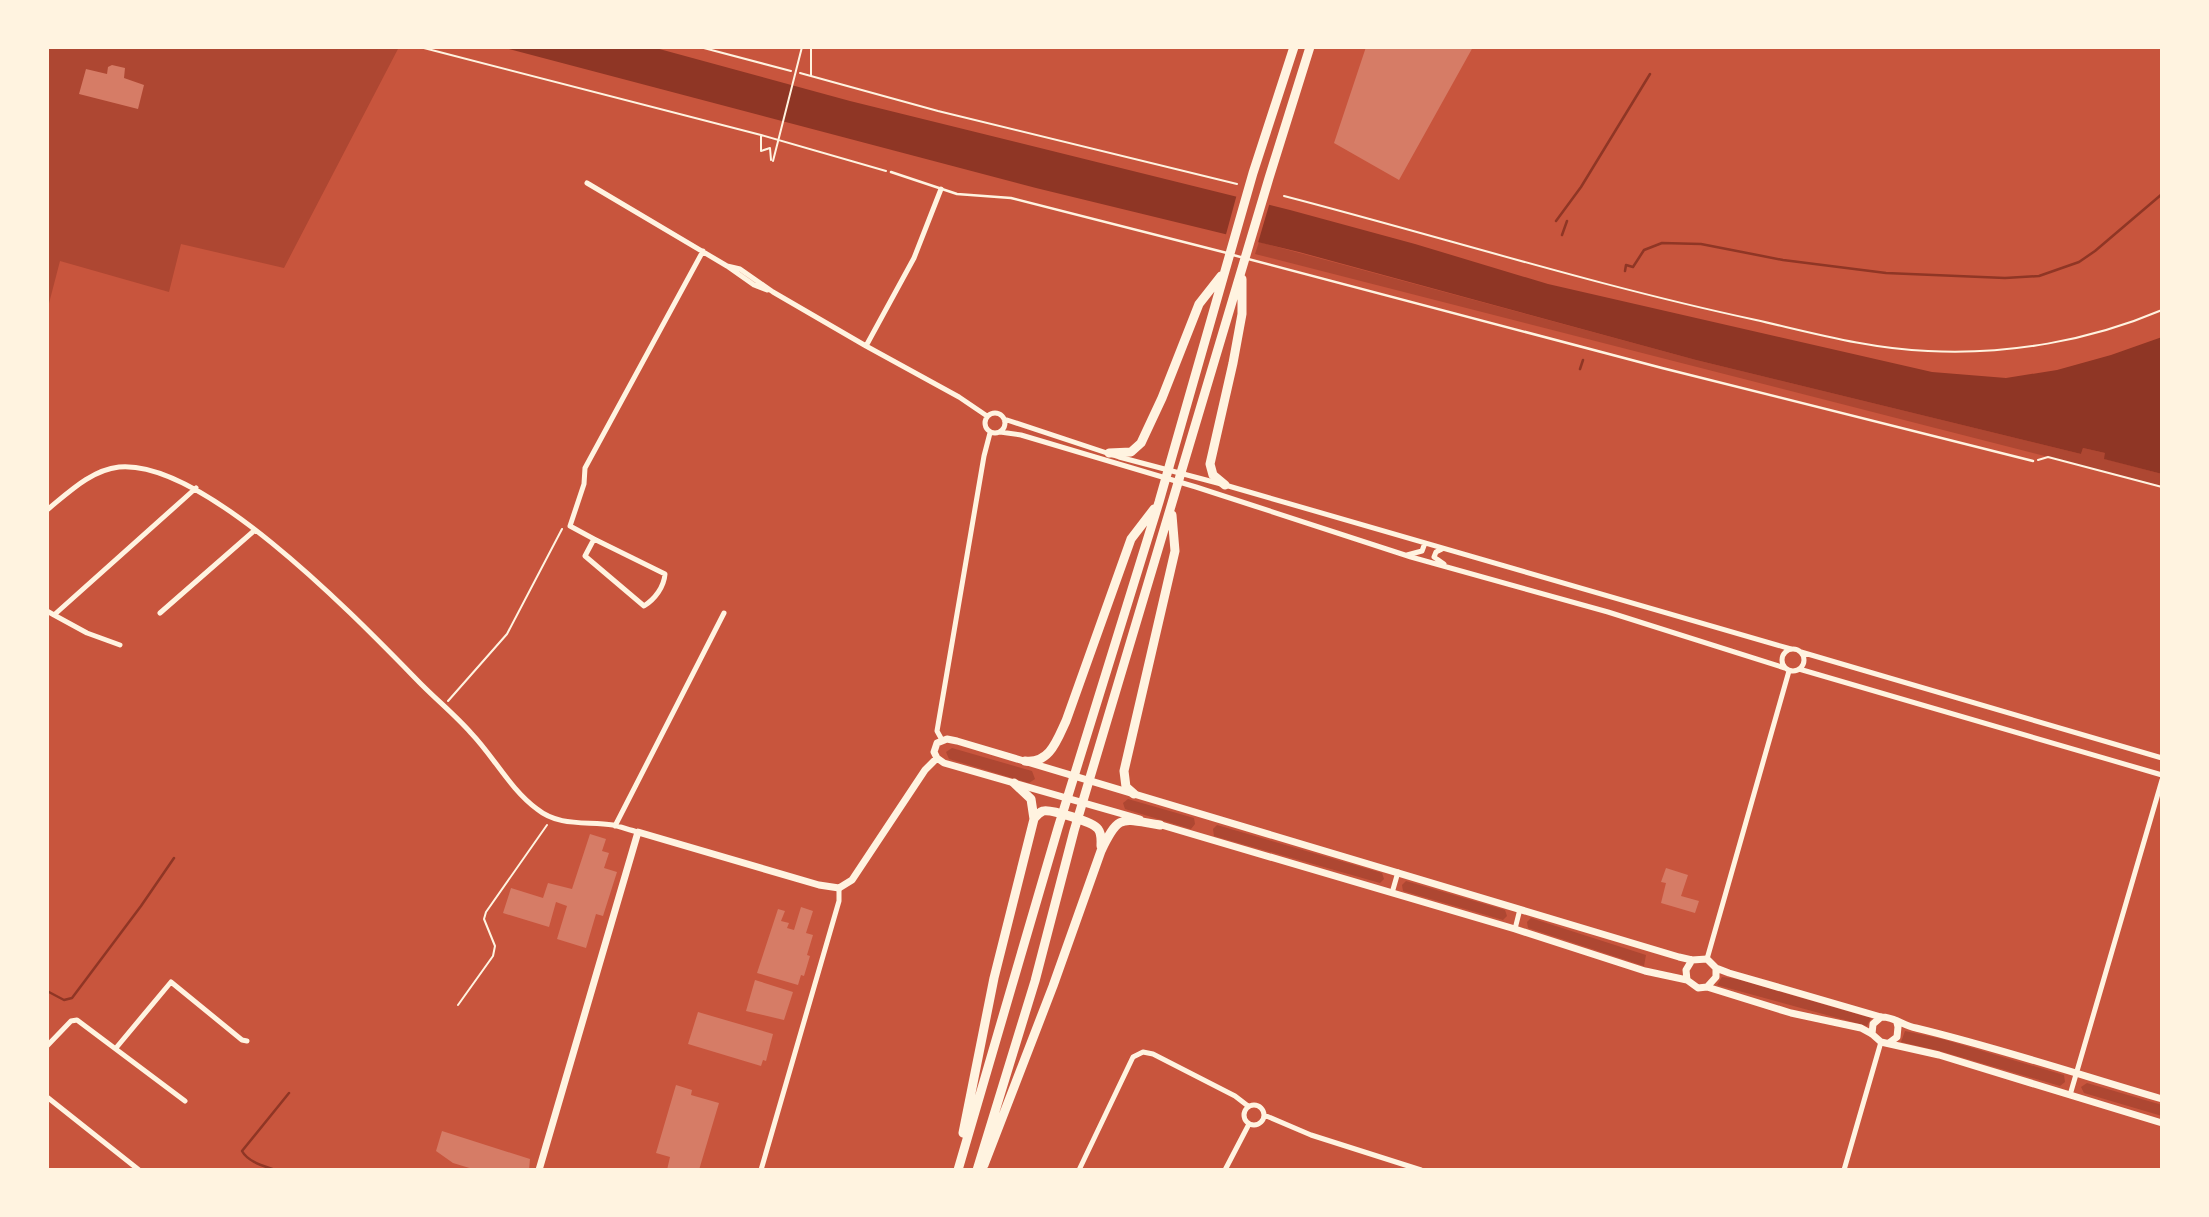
<svg xmlns="http://www.w3.org/2000/svg" width="2209" height="1217" font-family="Mulish,sans-serif">
<rect width="100%" height="100%" fill="#c8553d"/>
<path fill="#ae4732" d="M47,47H399L284,268L181,244L169,292L60,261L47,311Z
M1259,242L1696,360L2081,454L2083,448L2105,453V459L2162,474V486L1255,254Z
M952,748L1032,771L1035,779L1029,783L949,759L946,752Z
M1128,799L1194,818L1195,824L1191,829L1125,809L1123,803Z
M1217,825L1382,873L1384,879L1380,883L1214,836L1213,829Z
M1406,881L1505,910L1507,916L1503,920L1403,891L1402,885Z
M1531,918L1646,955L1644,966L1528,928L1527,922Z
M1722,977L1737,979L1871,1018L1867,1026L1717,985Z
M1905,1031L1942,1039L2064,1075L2065,1082L2060,1086L1940,1051L1901,1042Z
M2087,1083L2162,1105V1116L2084,1093L2081,1087Z"/>
<path fill="#8f3625" d="M501,47H652L850,101L1290,210L1415,244L1548,284L1932,372L2006,378L2057,370L2111,355L2162,337V474L2104,459L2105,453L2083,448L2081,454L1696,360L1299,252L1036,188Z"/>
<path fill="#c8553d" d="M1237,194L1270,202L1257,246L1225,238Z"/>
<g fill="none" stroke-linecap="round" stroke-linejoin="round">
<path stroke="#8f3625" stroke-width="2.5" d="M1556,221L1581,187L1650,74
M1562,235L1567,221
M1625,271L1626,265L1633,267L1644,250L1662,243L1701,244L1783,260L1886,273L2005,278L2039,276L2079,262L2095,251L2162,194
M1580,369L1583,360
M47,991L64,1000L72,998L141,906L174,858
M275,1170C264,1166 248,1162 242,1151L289,1093"/>
</g>
<path fill="#d67c66" d="M1366,47H1473L1399,180L1334,143Z
M112,65L125,68L124,78L144,85L138,109L79,94L86,69L107,74L108,67Z
M590,834L606,839L602,851L609,853L604,868L617,872L603,916L596,914L586,948L557,939L567,906L556,902L549,927L503,913L511,888L543,898L548,883L572,889Z
M1666,868L1688,875L1681,896L1699,901L1695,913L1661,903L1666,883L1661,882Z
M801,907L813,911L806,933L813,935L807,955L810,956L804,976L801,975L798,985L757,973L778,909L785,911L781,921L789,923L787,928L794,930Z
M755,980L793,992L784,1020L746,1011Z
M698,1012L773,1034L766,1061L763,1060L761,1066L688,1044Z
M676,1085L692,1090L691,1095L719,1103L699,1170H667L670,1157L656,1153Z
M442,1131L530,1159L529,1170H476L453,1163L436,1151Z"/>
<g fill="none" stroke-linecap="round" stroke-linejoin="round">
<path stroke="#fff3e0" stroke-width="2" d="M420,47L761,135L886,171
M700,47L791,71
M800,73L938,111L1237,184
M811,75V47
M761,136V151L770,148L771,160
M773,161L802,47
M1284,196C1442,237 1597,286 1756,320C1813,333 1870,349 1928,351C2008,355 2089,341 2162,310
M2038,460L2048,457L2162,487
M448,701L507,634L562,529
M458,1005L493,956L495,946L484,919L486,912L547,825"/>
<path stroke="#fff3e0" stroke-width="2.5" d="M891,172L957,194L1011,198L1227,253
M1233,255L1662,368L2033,461"/>
<path stroke="#fff3e0" stroke-width="5" d="M587,183L727,266L754,285L767,290
M727,266L740,269L773,292L866,346L959,397L987,416
M866,346L914,258L941,189
M985 423a10 10 0 1 1 20 0a10 10 0 1 1-20 0Z
M1004,419L1119,457L1225,485L1791,649
M1000,432L1021,435L1196,487L1411,557L1608,612L1785,668
M47,510C68,493 91,470 119,467C206,459 363,625 422,685C438,701 456,716 471,733C494,757 510,789 537,809C559,827 587,821 613,825C621,827 630,830 638,832
M594,539L665,574C664,587 655,599 644,606L585,556L594,539L570,526L584,484L585,468L703,251
M1442,549L1436,552L1434,557L1444,564
M1407,555L1422,551L1425,543
M47,611L54,615L196,488
M160,613L255,530
M54,615L87,633L120,645
M1782 660a11 11 0 1 1 22 0a11 11 0 1 1-22 0Z
M1801,652L2162,758
M1799,669L2162,775
M942,740L937,731L984,456L990,433
M615,826L724,613
M1392,893L1398,872
M1515,929L1520,909
M1707,959L1789,671
M47,1046L71,1021L77,1020L185,1101
M116,1048L171,982L242,1040L247,1041
M2070,1095L2162,780
M47,1097L139,1170
M1244 1115a10 10 0 1 1 20 0a10 10 0 1 1-20 0Z
M1264,1115L1311,1135L1421,1170
M761,1170L839,901V888
M1079,1170L1133,1057L1143,1052L1153,1054L1235,1096L1248,1106
M1225,1170L1249,1124
M1844,1170L1881,1042"/>
<path stroke="#fff3e0" stroke-width="7" d="M1140,819L944,763L937,758L934,752L937,743L947,739L957,741L1679,957L1692,960L1707,959L1716,968L1729,973L1881,1017C1893,1016 1904,1026 1916,1028C1999,1048 2080,1075 2162,1099
M1158,824L1515,929L1645,971L1687,980L1698,988L1707,987L1791,1013L1861,1028L1872,1034L1881,1042L1939,1055L2162,1123
M1687,980L1686,970L1692,960
M1707,987L1716,977V968
M1872,1034L1873,1024L1881,1017
M1889,1043L1897,1037L1898,1027L1897,1023
M539,1170L638,832L819,885L839,888L852,880L925,770L937,758"/>
<path stroke="#fff3e0" stroke-width="9" d="M1109,453L1131,452L1141,443L1162,398L1199,304L1221,276
M1225,485L1213,475L1210,464L1233,363L1242,314V279
M1025,761C1050,764 1057,740 1066,721L1131,539L1154,509
M1134,794L1126,787L1124,771L1175,551L1172,515
M1034,819C1037,815 1038,813 1043,811C1051,809 1093,822 1098,829C1102,834 1101,840 1101,846
M963,1133L994,978L1034,819L1031,799L1014,783
M984,1165L1053,986L1101,851C1119,813 1121,819 1160,825
M958,1170L1058,828L1159,502L1253,173L1294,47
M977,1170L1035,981L1074,831L1269,178L1310,47"/>
</g>
<rect width="2209" height="1217" fill="none" stroke="#fff3e0" stroke-width="98"/>
</svg>
